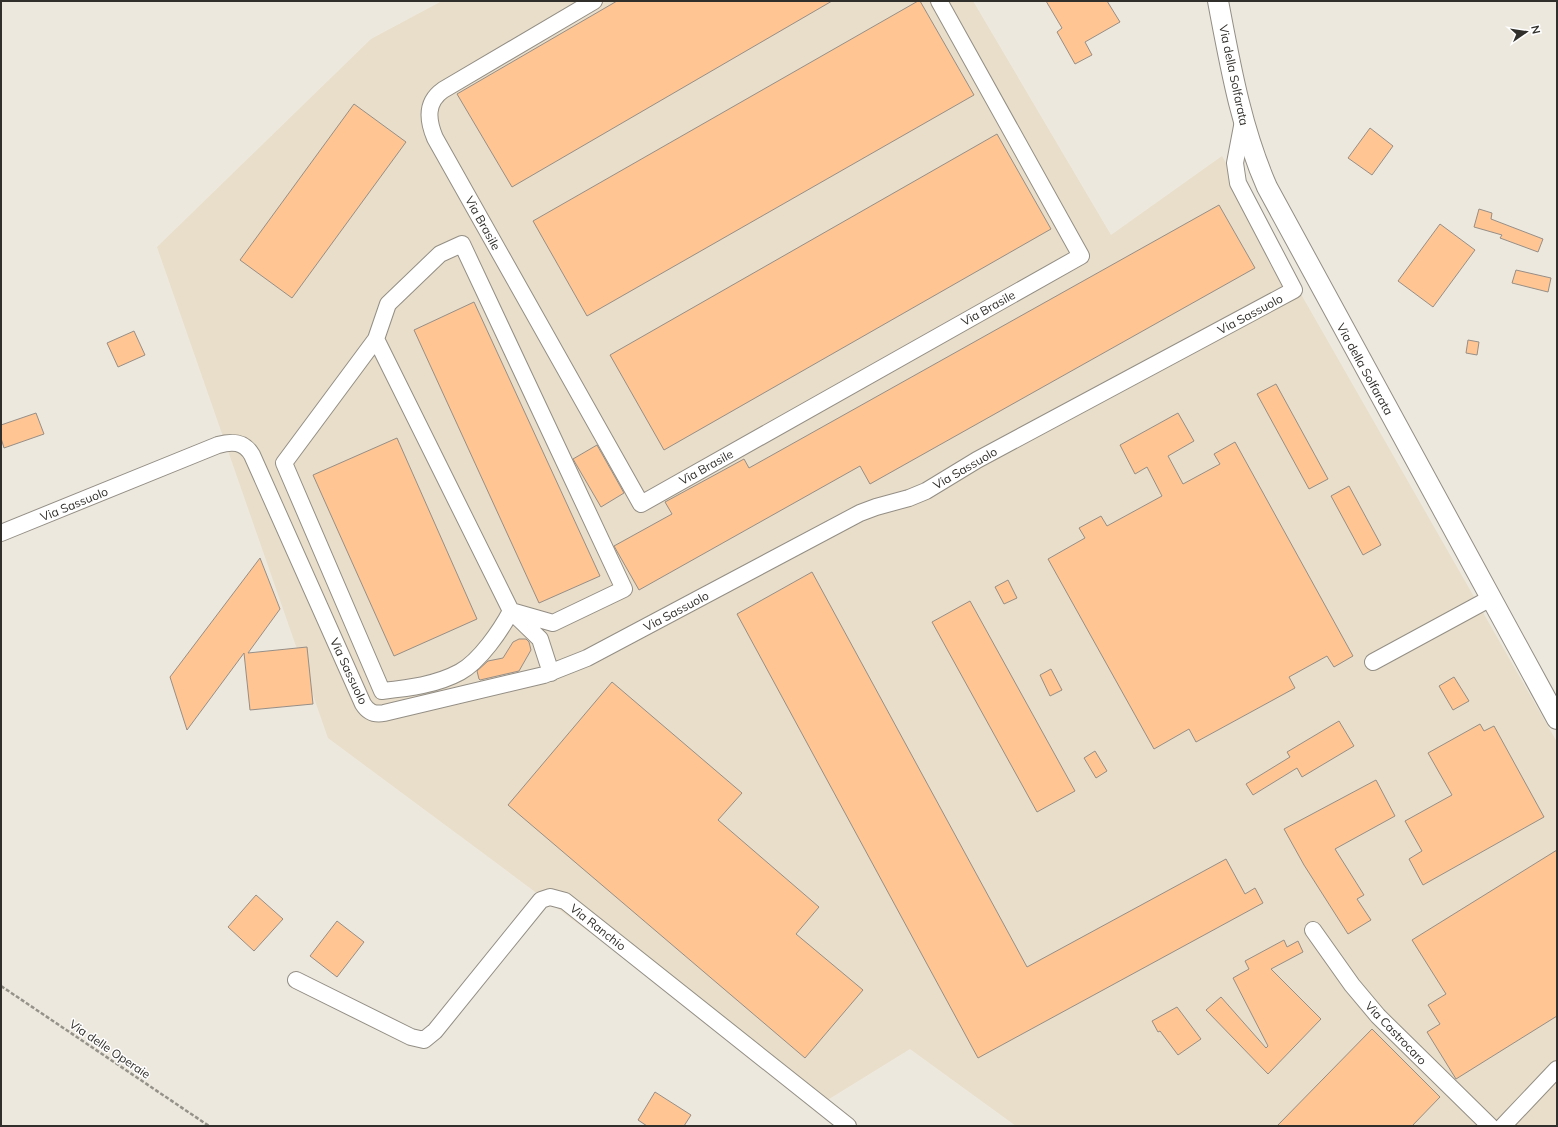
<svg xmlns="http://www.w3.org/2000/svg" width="1558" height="1127" font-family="Mulish,sans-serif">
<rect width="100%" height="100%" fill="#ede8de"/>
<path fill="#e9dec9" d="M442,1H973L1111,235L1222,156L1557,742V1126H1016L910,1049L821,1104L328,738L157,247L371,39Z"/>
<path fill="#ffc592" stroke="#968e87" d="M617,1H832L512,187L457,94Z
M918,1H920L974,95L587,316L533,221Z
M1046,1H1107L1120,22L1085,42L1092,55L1075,64L1057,32L1062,28Z
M354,104L406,142L292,298L240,260Z
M1370,128L1393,146L1372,175L1348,158Z
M997,134L1051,229L664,450L610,355Z
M1219,205L1255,268L870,484L860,466L639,590L614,546L672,514L665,502L744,459L749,468Z
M1479,209L1492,213L1491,219L1543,239L1538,252L1500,238L1502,235L1474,227Z
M1440,224L1475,250L1433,307L1398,281Z
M1516,270L1551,278L1548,292L1512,283Z
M474,302L600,576L539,603L414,330Z
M134,331L145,355L118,367L107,343Z
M1468,340L1479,342L1477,355L1466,353Z
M1276,384L1328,479L1309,489L1257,394Z
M36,413L44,434L4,448L1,438V425Z
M1178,413L1194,441L1168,456L1183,484L1220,464L1214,454L1235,442L1353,656L1334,667L1327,656L1289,677L1295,688L1196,742L1189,729L1154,749L1048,559L1085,538L1079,528L1101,516L1107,526L1162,496L1147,467L1135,474L1120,445Z
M397,438L477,619L394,656L313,475Z
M597,445L624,493L601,507L573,459Z
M1349,486L1381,545L1363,555L1331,496Z
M260,558L280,609L248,653L307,647L313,704L250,710L244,653L187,730L170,677Z
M812,572L1027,967L1226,859L1245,894L1255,888L1263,903L978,1058L737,614Z
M1008,580L1017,598L1004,604L995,587Z
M970,601L1075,791L1037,812L932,622Z
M519,639H526L529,642L531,650L519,671L480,680L479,679L477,671L488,661L503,658L513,642Z
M1051,669L1062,690L1050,696L1040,675Z
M1454,677L1469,701L1453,710L1439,686Z
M612,682L742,793L718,820L819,907L796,934L863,990L805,1058L508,805Z
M1339,721L1354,746L1302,777L1297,768L1253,795L1246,784L1290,757L1287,752Z
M1480,724L1484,731L1494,726L1544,817L1423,885L1409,859L1422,851L1405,821L1452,795L1428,753Z
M1095,751L1107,771L1096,778L1084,758Z
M1376,780L1395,816L1335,849L1364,895L1357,899L1371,920L1348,934L1304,865L1284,829Z
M1557,850V1016L1456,1079L1427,1032L1440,1024L1428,1005L1446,994L1412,940Z
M256,895L283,919L254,951L228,927Z
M337,921L364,942L337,977L310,956Z
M1284,940L1287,947L1298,941L1303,952L1271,969L1321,1019L1268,1074L1206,1010L1221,997L1266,1048L1268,1046L1233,978L1249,969L1245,961Z
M1177,1007L1201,1039L1178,1055L1160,1031L1158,1032L1152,1021Z
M1372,1029L1440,1097L1412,1126H1277Z
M655,1092L691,1115L684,1126H647L638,1120Z"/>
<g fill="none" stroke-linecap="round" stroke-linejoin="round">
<g stroke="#938e85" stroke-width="18">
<path id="minor" d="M594,1L443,90C426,102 427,119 435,138L641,504L1081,256L939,1
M376,339L511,611C501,630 480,661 460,672C436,685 409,688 382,691L284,463L376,339L388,304L440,254L462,244L624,589L553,623L511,611L540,639L551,673
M1,533L218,445C232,441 244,441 252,455L363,704C368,712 374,715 384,713L544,675L587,658L860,513L876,507L909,498L926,491L977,460L1294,290L1238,183L1235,163L1243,121
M1373,662L1491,598
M1313,930L1352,985L1378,1016L1490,1126
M296,980L411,1037L424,1040L435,1031L541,900L550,897L565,901L848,1126
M1503,1126L1557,1069"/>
</g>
<g stroke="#938e85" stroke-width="22">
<path id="major" d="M1218,1C1230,64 1241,128 1267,187L1557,719"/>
</g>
<path stroke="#95928a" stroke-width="2.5" stroke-dasharray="4 2" stroke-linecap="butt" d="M1,986L209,1126"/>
<use href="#minor" stroke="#fff" stroke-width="16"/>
<use href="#major" stroke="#fff" stroke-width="20"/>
</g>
<g text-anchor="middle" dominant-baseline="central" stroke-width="3" stroke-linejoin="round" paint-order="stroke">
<g font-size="12" fill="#312f2b" stroke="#fff">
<text transform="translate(1234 75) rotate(78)">Via della Solfarata</text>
<text transform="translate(483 223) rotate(61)">Via Brasile</text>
<text transform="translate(988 308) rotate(-29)">Via Brasile</text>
<text transform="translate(1250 314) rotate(-28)">Via Sassuolo</text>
<text transform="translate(1365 369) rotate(61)">Via della Solfarata</text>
<text transform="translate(706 467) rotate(-29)">Via Brasile</text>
<text transform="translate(965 468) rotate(-30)">Via Sassuolo</text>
<text transform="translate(74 504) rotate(-22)">Via Sassuolo</text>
<text transform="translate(676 611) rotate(-28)">Via Sassuolo</text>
<text transform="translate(349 671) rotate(65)">Via Sassuolo</text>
<text transform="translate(598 927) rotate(38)">Via Ranchio</text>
<text transform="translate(1396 1033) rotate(46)">Via Castrocaro</text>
<text transform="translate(110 1049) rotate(34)">Via delle Operaie</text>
</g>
</g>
<rect width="1558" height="1127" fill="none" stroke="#312f2b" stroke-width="4"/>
<g transform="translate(1526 32) rotate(77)" stroke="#ffffff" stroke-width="3" paint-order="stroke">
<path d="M0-3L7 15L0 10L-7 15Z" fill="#312f2b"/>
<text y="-6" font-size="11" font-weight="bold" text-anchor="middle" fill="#312f2b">N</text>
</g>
</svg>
